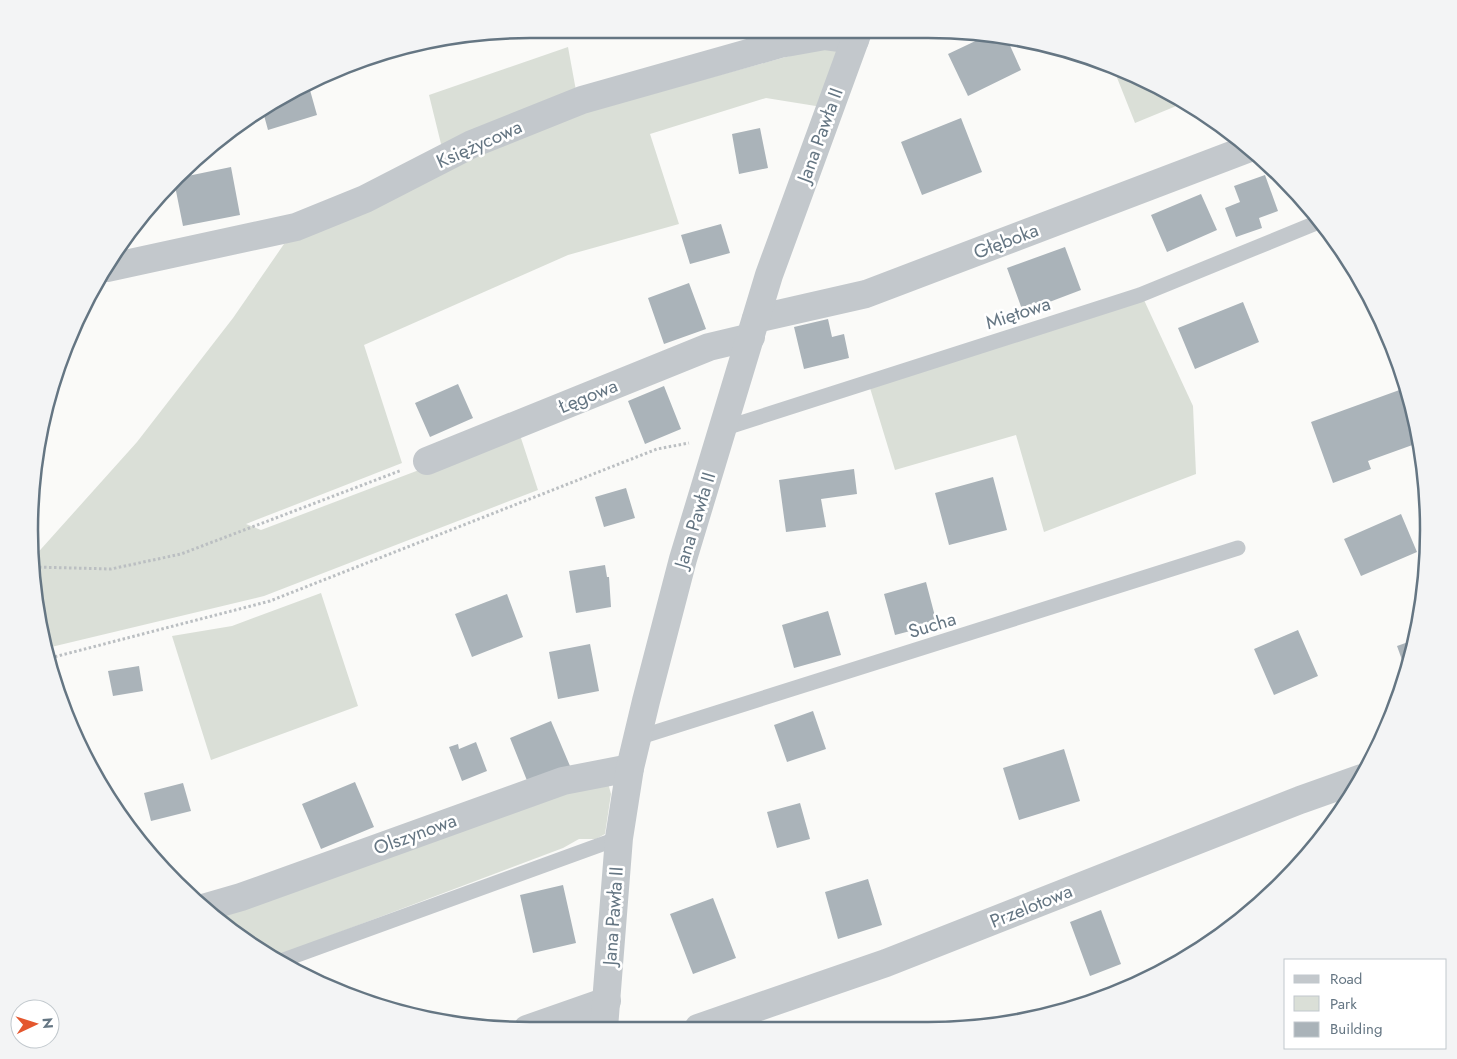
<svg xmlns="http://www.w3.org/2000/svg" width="1457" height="1059" font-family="Jost,sans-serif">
<rect width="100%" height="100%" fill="#fafaf8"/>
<path fill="#dadfd7" d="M834,44L842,48L822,107L766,98L650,134L679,224L568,255L364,345L402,463L246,524L261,530L519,432L538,490L264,596L47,648L33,595V558L137,442L233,318L284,244L459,157L572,115Z
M568,47L577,96L442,148L429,95Z
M1112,65L1119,67L1186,102L1135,123Z
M1144,300L1193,406L1196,474L1044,532L1016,435L895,470L870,388Z
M321,593L358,706L211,760L172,636L232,626Z
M608,783L611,794L605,834L596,839H579L563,848L271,958L211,914L564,786Z"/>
<path fill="#aab3b9" d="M986,36L1007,39L1021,70L968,96L948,54Z
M308,83L317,115L268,130L262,108Z
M961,118L982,172L922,195L901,142Z
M760,128L768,168L739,174L732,134Z
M231,167L240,215L183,226L174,181L178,178Z
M1265,175L1278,211L1259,218L1262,228L1236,237L1225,208L1240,202L1234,186Z
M1201,194L1217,230L1167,252L1151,215Z
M721,224L730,253L690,264L681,235Z
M1065,247L1081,290L1023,312L1007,268Z
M689,283L706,329L664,344L648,298Z
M1243,302L1259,342L1195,369L1178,328Z
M828,319L832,337L844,334L849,358L804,369L794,327Z
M458,384L473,418L430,437L415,403Z
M664,386L681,429L645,444L628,401Z
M1405,388L1412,407L1418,443L1368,461L1371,469L1333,483L1311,422Z
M854,469L857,494L821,499L826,527L786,532L779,480Z
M993,477L1007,530L949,545L935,493Z
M626,488L635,518L604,527L595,497Z
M1401,514L1417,552L1361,576L1344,539Z
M605,565L607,577H609L611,607L576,613L569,571Z
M926,582L937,624L895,635L884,594Z
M507,594L523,637L472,657L455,614Z
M828,611L841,655L794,668L782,625Z
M1298,630L1318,676L1274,695L1254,649Z
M1414,640L1406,671L1397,646Z
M590,644L599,691L558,699L549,652Z
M139,666L143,691L113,696L108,671Z
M813,711L826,749L787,762L774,725Z
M551,721L570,766L528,783L510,738Z
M476,742L487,771L462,781L449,747L458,744L459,749Z
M1064,749L1080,801L1019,820L1003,768Z
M355,782L374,827L321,849L302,804Z
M183,783L191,811L151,821L144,793Z
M800,803L810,839L777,848L767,812Z
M868,879L882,925L838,939L825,892Z
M563,885L576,943L533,953L520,895Z
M713,898L736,958L693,974L670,914Z
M1101,910L1121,964L1090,976L1070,922Z"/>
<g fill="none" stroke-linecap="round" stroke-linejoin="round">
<path stroke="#bbbfc2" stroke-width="3" stroke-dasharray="2.5 2.5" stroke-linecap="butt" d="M34,567L111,569L181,554L402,470
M50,658L270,601L657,449L689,443"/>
<path stroke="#c3c8cc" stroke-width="15" d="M722,429L1140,295L1321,221
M637,738L1238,548
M278,962L619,838"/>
<path stroke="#c3c8cc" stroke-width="28" d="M107,268L296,227L365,199L472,144L582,100L780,44L825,36L855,40
M756,319L866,294L1250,148
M427,461L709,347L751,337
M203,908L241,897L563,781L630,768
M698,1028L886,963L1300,800L1362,778
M527,1029L607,1001"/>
<path stroke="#c3c8cc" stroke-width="28" d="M604,1028L619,838L630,768L646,701L683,559L769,275L859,29"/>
</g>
<g text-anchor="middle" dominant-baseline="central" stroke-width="5" stroke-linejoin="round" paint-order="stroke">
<g font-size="19" fill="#657683" stroke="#fff">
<text transform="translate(820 135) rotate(-70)">Jana Pawła II</text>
<text transform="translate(479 144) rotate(-24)">Księżycowa</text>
<text transform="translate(1006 241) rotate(-21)">Głęboka</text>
<text transform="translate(1018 313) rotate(-18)">Miętowa</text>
<text transform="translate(588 396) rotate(-22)">Łęgowa</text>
<text transform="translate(695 520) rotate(-73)">Jana Pawła II</text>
<text transform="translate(932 625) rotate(-17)">Sucha</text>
<text transform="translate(415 834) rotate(-20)">Olszynowa</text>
<text transform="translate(1031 906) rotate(-22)">Przelotowa</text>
<text transform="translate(613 916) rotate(-86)">Jana Pawła II</text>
</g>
</g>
<path d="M0 0H1457V1059H0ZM530 38H928A492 492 0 0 1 1420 530V530A492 492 0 0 1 928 1022H530A492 492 0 0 1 38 530V530A492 492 0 0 1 530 38Z" fill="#f3f4f5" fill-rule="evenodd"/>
<path fill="none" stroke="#657683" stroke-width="2.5" d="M530 38H928A492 492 0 0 1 1420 530V530A492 492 0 0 1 928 1022H530A492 492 0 0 1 38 530V530A492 492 0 0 1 530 38Z"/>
<rect x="1284" y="959" width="162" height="90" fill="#ffffff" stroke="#c1c8cd"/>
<rect x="1294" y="975" width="25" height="8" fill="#c3c8cc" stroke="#c1c8cd"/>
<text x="1330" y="984" font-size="15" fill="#657683">Road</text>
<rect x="1294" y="996" width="25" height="15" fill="#dadfd7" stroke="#c1c8cd"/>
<text x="1330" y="1009" font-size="15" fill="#657683">Park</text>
<rect x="1294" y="1022" width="25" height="15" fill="#aab3b9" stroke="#c1c8cd"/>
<text x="1330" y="1034" font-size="15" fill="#657683">Building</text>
<g transform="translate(35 1024) rotate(86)"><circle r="24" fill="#ffffff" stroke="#c1c8cd"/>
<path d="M0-4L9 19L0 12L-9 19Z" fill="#e4572e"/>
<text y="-8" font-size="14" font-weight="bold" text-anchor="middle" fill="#657683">N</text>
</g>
</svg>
